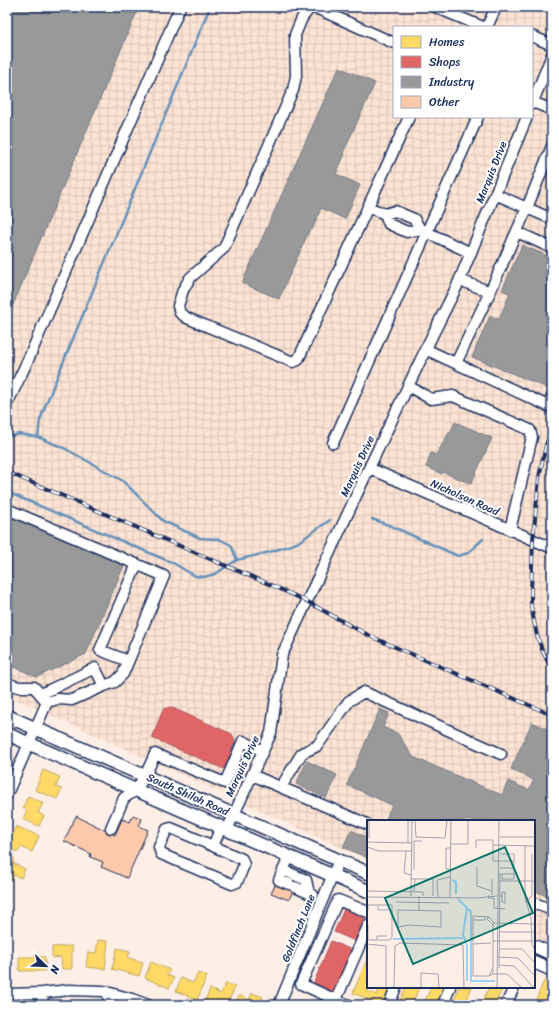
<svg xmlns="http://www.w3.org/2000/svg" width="559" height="1012" font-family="Sriracha,sans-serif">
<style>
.industrial{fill:url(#industrial-grid);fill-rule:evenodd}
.homes{fill:#ffd966;stroke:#bba664}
.shops{fill:#e06666;stroke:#a55664}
.industry{fill:#999;stroke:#737987}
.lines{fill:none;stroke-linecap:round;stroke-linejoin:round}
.stream{stroke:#6691ba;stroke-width:2.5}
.building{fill:#fccaab;stroke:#1b2f5e}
.minor-casing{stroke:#1b2f5e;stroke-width:13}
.major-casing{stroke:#1b2f5e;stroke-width:15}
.minor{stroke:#fff;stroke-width:10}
.major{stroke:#fff;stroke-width:12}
.rail-casing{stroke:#1b2f5e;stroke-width:4}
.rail{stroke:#fff;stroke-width:2.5;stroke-dasharray:8;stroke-linecap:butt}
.labels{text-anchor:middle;stroke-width:4;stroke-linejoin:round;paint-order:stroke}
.street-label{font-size:11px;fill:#1b2f5e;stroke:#fff}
.inset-river{fill:none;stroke:#98d2f8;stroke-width:2}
.inset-road{fill:none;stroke:#a3a2b0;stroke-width:1}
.view{fill:#0f766e;fill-opacity:0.15;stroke:#0f766e;stroke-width:2}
.inset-edge{fill:none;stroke:#1b2f5e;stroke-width:2}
</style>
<defs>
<pattern id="industrial-grid" width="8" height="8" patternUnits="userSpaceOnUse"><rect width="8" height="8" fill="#fde4d4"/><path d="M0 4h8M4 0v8" fill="none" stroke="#d8c4b8"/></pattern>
</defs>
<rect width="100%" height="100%" fill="#feefe6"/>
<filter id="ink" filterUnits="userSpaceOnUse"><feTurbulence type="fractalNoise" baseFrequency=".025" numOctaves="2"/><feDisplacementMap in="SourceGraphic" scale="8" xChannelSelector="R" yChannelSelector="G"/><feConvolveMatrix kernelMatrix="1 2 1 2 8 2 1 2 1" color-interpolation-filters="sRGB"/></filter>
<g filter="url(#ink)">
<!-- industrial -->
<path class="industrial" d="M7 7H552V945L534 937V821H368V860L7 695ZM394 27H532V117H394Z"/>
<!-- homes -->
<path class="homes" d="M43 770 60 777 56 787 62 789 57 799 35 790Z
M28 796 43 803 38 813 44 816 39 826 23 819 27 810 23 807Z
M16 826 39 836 32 852 21 847 18 852 7 848Z
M7 856 15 859 13 863 25 869 21 878 14 875 11 881 7 879Z
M98 940 108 941 105 969 86 967 88 952 96 953Z
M72 946V969H62L61 957 52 958V947Z
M117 948 130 951 128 958 143 962 139 976 112 969Z
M19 957H45V971H19Z
M368 957V987H369L367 991 377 995 380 987H394L386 1005H381L353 993Z
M151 962 170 970 167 975 174 978 169 988 145 978Z
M198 973 207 976 197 1000 176 991 181 978 193 983Z
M544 981 552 985V1005H541L535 1002Z
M226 983 235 987 227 1005H215L205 1001 210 989 221 994Z
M406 987H419L412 1005H398Z
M431 987H444L436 1005H423Z
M459 987H472L465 1005H452Z
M489 987H503L495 1005H481Z
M252 993 263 997 259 1005H235L239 995 249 1000Z"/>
<!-- shops -->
<path class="shops" d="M170 707 232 734 235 742 224 769 152 738 163 709Z
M344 909 365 918 355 941 334 932Z
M331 941 352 950 332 996 312 987Z"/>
<!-- industry -->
<path class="industry" d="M7 7H139L7 319Z
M339 67 375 83 343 153 345 154 336 174 360 185 345 219 321 208 312 230 310 229 279 299 242 283Z
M522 245 552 258V385L550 389 472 357 490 316 499 319 510 293 502 290Z
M455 422 492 438 471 484 443 472 442 474 426 467 431 453 436 455 450 431H451Z
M7 512 125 563 86 654 37 677 7 664Z
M380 709 389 713 383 727 398 734 413 757 502 795 508 781 529 790 534 780 511 769 532 722 552 731V899L534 890V821H385L392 805 347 785Z
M307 761 337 775 326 798 296 784Z
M351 830 368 838V858L343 847Z"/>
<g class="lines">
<!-- stream -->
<path class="stream" d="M7 437 19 434 38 437 66 449 123 481 163 521 200 538 219 539 231 545 237 560
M38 437 40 420 46 404 210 7
M7 492 173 563 195 576 204 577 215 574 237 560 270 552 297 543 330 520
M372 519 391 526 458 556 468 553 483 539"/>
</g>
<!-- building -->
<path class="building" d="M133 815 142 819 139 826 148 830 127 878 101 867 103 862 90 857 91 854 64 841 76 816 115 835 122 819 130 822Z
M290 880 296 883 289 900 271 893 275 885 286 889Z"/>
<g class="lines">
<defs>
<path id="minor" d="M435 7 483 27
M487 27 496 7
M532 37H534L552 45
M394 43 318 9 310 8 302 18 295 35 296 76 293 90 224 248 190 278 183 290 178 306 180 313 187 318 293 362 298 360 409 117
M533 102 552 110
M532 104 552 55
M495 194 552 219
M368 207 385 214 395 211 414 219 420 229
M385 214 389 224 407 232 420 229 471 253
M517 232 552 248
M460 280 490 292 527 208 552 146
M425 349 548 406 552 397
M456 363 490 292
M408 386 431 399 453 396 530 430 532 437 510 530
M7 401 9 400 28 360 180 7
M333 443 478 117
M369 468 552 548
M7 509 164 576 123 674 115 682 104 686
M128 661 100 650 137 564
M7 683 18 687H34L47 702 7 794
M41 694 95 668 104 686 72 700 58 699 47 702
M252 775 367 824
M281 787 302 753 317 746 349 701 364 692 501 754
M111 828 124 798 136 790 145 776 155 754 225 783 243 741 263 751
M227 830 271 733 282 655 369 468 433 334 457 286 527 117
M213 846 242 859 244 865 237 882 232 884 161 854 159 847 167 829 171 828 213 846 221 827
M289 857 279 880 289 884
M283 870 306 880 309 893
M295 887 313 895
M534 903 552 910
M108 992 109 1005
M42 993 43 1005
M7 994 42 993 69 990 103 991 132 999 148 1005
M336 1000 301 984 338 900 368 912
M279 1005 339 860
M349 1005 336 1000 368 926
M389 1005 396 987
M443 1005 450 987
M506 1005 514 987"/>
<path id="major" d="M7 716 368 873
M7 734 368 891
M534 946 552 954
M534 962 552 970"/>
</defs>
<!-- minor casing -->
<use href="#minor" class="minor-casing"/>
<!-- major casing -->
<use href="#major" class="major-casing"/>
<!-- minor -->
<use href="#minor" class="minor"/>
<!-- major -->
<use href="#major" class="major"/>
<defs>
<path id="rail" d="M552 430 546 445 539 477 533 540 531 592V606L537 636 543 652 552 670
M7 472 278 588 308 602 349 625 372 637 552 715"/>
</defs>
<!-- rail casing -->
<use href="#rail" class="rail-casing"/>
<!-- rail -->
<use href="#rail" class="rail"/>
</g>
</g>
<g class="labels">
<!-- street labels -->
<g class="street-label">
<text transform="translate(491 172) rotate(-68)" y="4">Marquis Drive</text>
<text transform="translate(357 466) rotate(-65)" y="4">Marquis Drive</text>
<text transform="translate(465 497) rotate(24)" y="4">Nicholson Road</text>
<text transform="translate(242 766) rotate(-65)" y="4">Marquis Drive</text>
<text transform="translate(188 794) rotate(24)" y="4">South Shiloh Road</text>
<text transform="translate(298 928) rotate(-68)" y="4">Goldfinch Lane</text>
</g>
</g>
<!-- overview -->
<g transform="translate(367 820)">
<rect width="168" height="168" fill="#feefe6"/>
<path class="inset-river" d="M85 60 89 62V74M91 79 104 92V161H128M26 119 96 118M100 161V126L96 114 100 88"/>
<path class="inset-road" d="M48 0 49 17 78 18 80 0M133 17H168M2 18V0M0 22 45 23M41 23V0M83 24H101V0M158 26V78L164 98 165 124 168 130M0 27 12 31H45M109 28V20H126V25M39 31 37 53 44 55M147 41H126V25L168 26M110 47V66L125 71M133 48H147M83 49H79V28H83M47 50V21H55M133 54H147V34H133M135 54V59H147V54M44 59H66V76M133 61H168M0 71 56 72V76M47 71 48 59M122 75 121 78H127V88L138 89M125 75V59M44 76 45 0M133 76H135V82L138 83V72H135V76M0 77 109 78 130 76M71 77 70 60 83 57M83 77 84 0M29 82 82 83M158 82 165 76V34M11 85V90H21M31 90 74 91V107L42 105 31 107ZM52 90V76M122 97 106 96V156H122M106 100H118V96M0 105 1 85M126 105 120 99 122 97 127 103M132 112H168M0 120H23L25 118V85H1M1 120V105M10 120V116H20M126 121H168M0 124 19 126V168M106 124 124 123M132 129H155L168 143M131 137 151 138 168 156M132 145 147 146 167 168M132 148 133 53M126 154 122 156 126 147M27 168 28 126 33 123 96 125 97 168M54 168V153L71 154 72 168M130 168 132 0M155 168 140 154H126V106L127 103 168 104"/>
<path class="view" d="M138 27 166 93 46 144 18 78Z"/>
<rect width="168" height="168" class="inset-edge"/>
</g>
<!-- margin -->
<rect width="559" height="1012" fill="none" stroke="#fff" stroke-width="24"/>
<rect x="12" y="12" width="535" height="988" fill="none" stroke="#1b2f5e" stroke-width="1.5" filter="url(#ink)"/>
<!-- legend -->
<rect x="393" y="26" width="140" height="92" fill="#ffffff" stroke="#a4acbf"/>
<rect x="401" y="36" width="20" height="12" fill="#ffd966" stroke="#a4acbf"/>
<text x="429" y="46" font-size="12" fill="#1b2f5e">Homes</text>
<rect x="401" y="56" width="20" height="12" fill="#e06666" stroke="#a4acbf"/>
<text x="429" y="66" font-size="12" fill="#1b2f5e">Shops</text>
<rect x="401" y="76" width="20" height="12" fill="#999999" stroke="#a4acbf"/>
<text x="429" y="86" font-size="12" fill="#1b2f5e">Industry</text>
<rect x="401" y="96" width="20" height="12" fill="#fccaab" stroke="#a4acbf"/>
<text x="429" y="106" font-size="12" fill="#1b2f5e">Other</text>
<!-- north arrow -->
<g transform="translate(46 966) rotate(113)" stroke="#ffffff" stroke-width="3" paint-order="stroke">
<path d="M0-3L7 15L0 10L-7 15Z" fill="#1b2f5e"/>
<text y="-6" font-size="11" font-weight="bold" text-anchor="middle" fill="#1b2f5e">N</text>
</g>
</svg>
